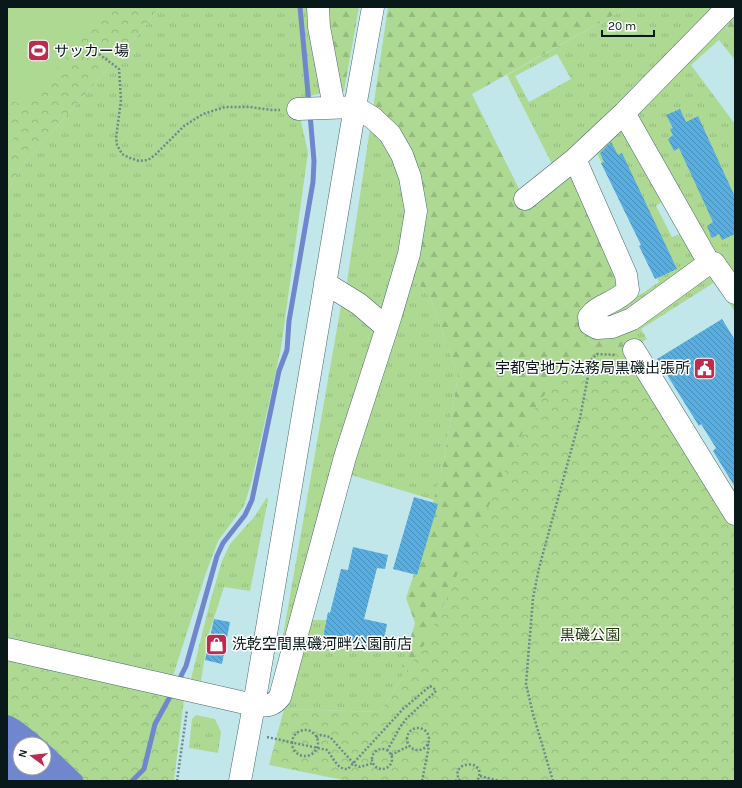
<svg xmlns="http://www.w3.org/2000/svg" width="742" height="788" font-family="Karla,'Noto Sans JP',sans-serif">
<style>
.grass{fill:url(#grass-tufts);fill-rule:evenodd}
.forest{fill:url(#forest-firs)}
.park{fill:url(#park-crowns);fill-rule:evenodd}
.garden{fill:#aed993}
.water{fill:#7086cd;fill-rule:evenodd}
.lines{fill:none;stroke-linecap:round;stroke-linejoin:round}
.stream{stroke:#7086cd;stroke-width:5}
.building{fill:url(#building-back-hatch)}
.minor-casing{stroke:#47696c;stroke-width:23}
.path{stroke:#6d898b;stroke-width:2.5;stroke-dasharray:2 2;stroke-linecap:butt}
.minor{stroke:#fff;stroke-width:22}
.path-bridge{stroke:#6d898b;stroke-width:2.5;stroke-dasharray:2 2;stroke-linecap:butt}
.labels{text-anchor:middle;stroke-width:3;stroke-linejoin:round;paint-order:stroke}
.poi-label{font-size:15px;fill:#091819;stroke:#fff;text-anchor:start}
.park-label{font-size:15px;fill:#1f3b06;stroke:#fff}
</style>
<defs>
<pattern id="grass-tufts" width="24" height="20" patternUnits="userSpaceOnUse"><rect width="24" height="20" fill="#aed993"/><path d="M3 7l-1-3M5 7V3M7 7l1-3M15 17l-1-3M17 17v-4M19 17l1-3" fill="none" stroke="#94ba7e"/></pattern>
<pattern id="forest-firs" width="22" height="20" patternUnits="userSpaceOnUse"><rect width="22" height="20" fill="#aed993"/><path d="M5 1l3.5 6h-7zM16 11l3.5 6h-7z" fill="#94ba7e"/></pattern>
<pattern id="park-crowns" width="20" height="18" patternUnits="userSpaceOnUse"><rect width="20" height="18" fill="#aed993"/><path d="M2 6a3 3 0 1 1 6 0M12 15a3 3 0 1 1 6 0" fill="none" stroke="#94ba7e"/></pattern>
<pattern id="building-back-hatch" width="6" height="6" patternUnits="userSpaceOnUse"><rect width="6" height="6" fill="#58aee0"/><path d="M-1 5l2 2M0 0l6 6M5-1l2 2" fill="none" stroke="#478db5"/></pattern>
</defs>
<rect width="100%" height="100%" fill="#c1e7ea"/>
<!-- grass -->
<path class="grass" d="M159 7H308L321 93 296 100 308 152 281 348 252 480 244 506 218 541 206 573 173 676 22 643 7 629V192L20 168 143 29Z
M628 7H711L716 14 554 168 507 75ZM557 54 571 79 529 102 515 76Z
M721 21 735 38V60L719 40 691 65 735 124V284L715 254 635 111Z
M371 122 404 172 413 277 431 299 458 376 443 465 434 500 351 475 364 423 389 348 346 288Z
M621 124 664 200 656 206 672 237 682 233 697 258 695 267 628 314 631 301 659 282 594 147Z
M707 271 735 302V312L715 282 641 329 647 339 633 348 626 333Z
M342 300 377 333 275 681Z
M267 497 268 500 250 591 224 587 208 636 201 681 191 679 210 602 222 561 230 544 255 516Z
M309 620H326L323 637 382 649 384 642 420 651 380 712 284 709Z
M196 715 215 719 221 732 218 753 189 748 192 719Z"/>
<!-- forest -->
<path class="forest" d="M308 7H359L344 91 321 93Z
M388 7H628L472 94 522 195 571 167 631 301 625 328 626 333 654 392 402 693V667L415 623 406 598 414 574 443 465 458 376 431 299 413 277 404 172 371 122Z
M711 7H735V38Z"/>
<!-- park -->
<path class="park" d="M7 7H159L143 29 20 168 7 192Z
M592 347 624 350 735 528V781H348L269 765 284 709 380 712 427 640 532 412 563 369Z
M7 629 40 662 184 699 174 781H7ZM20 744H44V768H20Z"/>
<!-- garden -->
<path class="garden" d="M7 7H104L34 99 16 103 7 96Z
M7 124 17 133 7 149Z"/>
<!-- water -->
<path class="water" d="M7 715C22 716 69 764 82 776L84 781H7ZM20 744H44V768H20Z"/>
<g class="lines">
<!-- stream -->
<path class="stream" d="M300 7 309 104
M178 682 186 666 217 556 223 543 245 515 252 500 279 371 287 350 289 321 313 182 314 161 310 114
M132 781 144 769 155 724 172 693"/>
</g>
<!-- building -->
<path class="building" d="M680 109 686 122 698 116 735 197V234L722 240 719 234 712 238 707 226 713 222 679 148 674 151 668 139 673 135 670 129 673 128 666 115Z
M611 142 618 155 622 153 677 269 655 279 639 246 641 245 601 163 604 162 600 153Z
M722 319 735 340V487L713 451 716 448 701 424 699 426 657 359Z
M414 497 438 504 417 575 393 569Z
M353 547 388 555 385 569 377 568 364 619 387 624 382 649 323 637 328 612 330 613 341 569 348 570Z
M214 619 230 622 222 664 205 660Z"/>
<g class="lines">
<defs>
<path id="minor" d="M318 7 319 27 334 107
M624 113 728 7
M575 159 626 275 628 290C616 303 598 304 589 317L590 324 597 328 612 327 632 319 709 263H714L735 293
M525 199 575 159 624 113 709 263
M325 283 359 304 387 328
M634 350 735 514
M7 649 254 705C267 706 272 707 280 697L345 457 391 315 409 254 416 211 410 177 402 155 390 134 373 118 355 107 298 109
M240 781 254 705 355 107 373 7"/>
</defs>
<!-- minor casing -->
<use href="#minor" class="minor-casing"/>
<!-- path -->
<path class="path" d="M99 54 119 69 121 100 116 138 117 145 122 154 130 158 139 161 148 160 155 155 184 126 203 114 225 107H250L272 110H280
M407 739a11 11 0 1 1 22 0a11 11 0 1 1-22 0Z
M267 737 327 750C333 757 337 770 348 769L403 709 430 686 436 690 435 692 407 718 400 727 387 751
M372 759a10 10 0 1 1 20 0a10 10 0 1 1-20 0Z
M391 755 409 746
M480 776 500 781
M177 781 187 710
M422 781 429 746 427 744
M455 781 459 779
M460 781C447 760 490 758 477 781
M553 781 533 714 526 684 533 598 539 568 580 418 589 371 592 359 597 354 616 355"/>
<!-- minor -->
<use href="#minor" class="minor"/>
<!-- path-bridge -->
<path class="path-bridge" d="M292 743a13 13 0 1 1 26 0a13 13 0 1 1-26 0Z
M316 737 321 735 330 737 355 765 360 767 373 763"/>
</g>
<!-- icons -->
<defs>
<symbol id="stadium-square" viewBox="-11 -11 22 22"><rect x="-9" y="-9" width="18" height="18" rx="4" fill="#bd2c4e" stroke="#fff"/><path d="M0-5a6.5 5 0 1 0 0 10a6.5 5 0 1 0 0-10ZM-3.5-1.8h7v3.6h-7Z" fill="#fff"/></symbol>
<symbol id="civic-square" viewBox="-11 -11 22 22"><rect x="-9" y="-9" width="18" height="18" rx="4" fill="#bd2c4e" stroke="#fff"/><path d="M-.6-6.5H3V-4.5H.6V-3L4-1V1h2V6H-6V1h2V-1L-.6-3ZM-1.2 2.5V6h2.4V2.5Z" fill="#fff"/></symbol>
<symbol id="shop-square" viewBox="-11 -11 22 22"><rect x="-9" y="-9" width="18" height="18" rx="4" fill="#bd2c4e" stroke="#fff"/><path d="M-5-2.5h2.3a2.7 3.5 0 0 1 5.4 0H5L5.5 6h-11ZM-1.5-2.5h3a1.5 2.3 0 0 0-3 0Z" fill="#fff"/></symbol>
</defs>
<g fill-rule="evenodd">
<use href="#stadium-square" x="26" y="38" width="25" height="25"/>
<use href="#civic-square" x="692" y="356" width="25" height="25"/>
<use href="#shop-square" x="204" y="632" width="25" height="25"/>
</g>
<g class="labels">
<!-- poi labels -->
<g class="poi-label">
<text x="54" y="56">サッカー場</text>
<text x="690" y="373" text-anchor="end">宇都宮地方法務局黒磯出張所</text>
<text x="232" y="649">洗乾空間黒磯河畔公園前店</text>
</g>
<!-- park labels -->
<g class="park-label">
<text x="590" y="640">黒磯公園</text>
</g>
</g>
<!-- border -->
<rect width="742" height="788" fill="none" stroke="#091819" stroke-width="16"/>
<!-- north arrow -->
<g transform="translate(32 756) rotate(285)"><circle r="19" fill="#ffffff" stroke="#9da3a3"/>
<path d="M0-3L7 15L0 10L-7 15Z" fill="#bd2c4e"/>
<text y="-6" font-size="11" font-weight="bold" text-anchor="middle" fill="#091819">N</text>
</g>
<!-- scale -->
<path d="M602 30v6h52v-6" fill="none" stroke="#091819" stroke-width="2"/>
<text x="608" y="30" font-size="12" fill="#091819" stroke="#ffffff" stroke-width="3" paint-order="stroke">20 m</text>
</svg>
